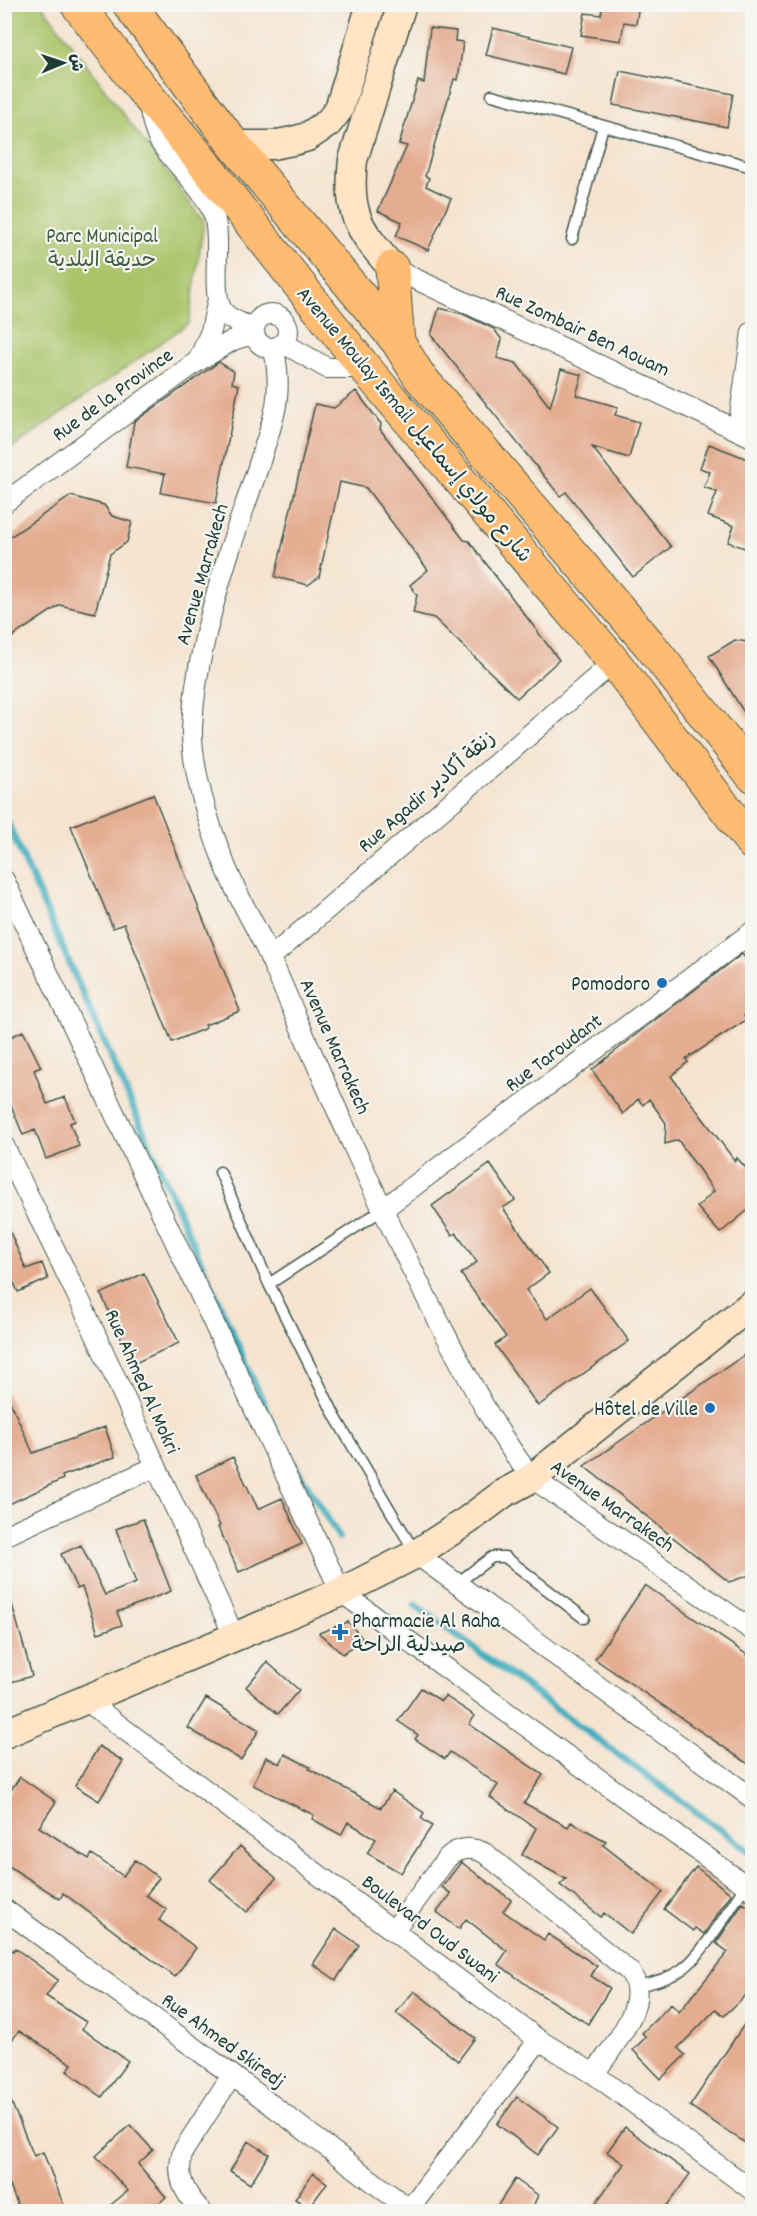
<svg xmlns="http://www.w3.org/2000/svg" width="757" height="2216" font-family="Dekko,'Playpen Sans Arabic',sans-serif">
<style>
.green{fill:#aac46a;stroke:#64804f;stroke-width:1.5}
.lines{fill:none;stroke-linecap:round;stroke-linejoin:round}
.stream{stroke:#40adbe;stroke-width:7}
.building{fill:#e4ac90}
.lane-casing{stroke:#3f564b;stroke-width:13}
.street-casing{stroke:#3f564b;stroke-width:22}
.secondary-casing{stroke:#3f564b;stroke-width:31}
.highway-casing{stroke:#3f564b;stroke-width:35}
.lane{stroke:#fff;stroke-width:10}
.street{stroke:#fff;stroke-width:20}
.secondary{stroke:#ffe4c6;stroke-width:28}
.highway{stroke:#ffbb71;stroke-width:33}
.poi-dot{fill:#1f6fb2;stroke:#f6f6f2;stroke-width:2}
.labels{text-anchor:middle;stroke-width:4.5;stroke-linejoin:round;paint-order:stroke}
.park-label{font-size:21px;fill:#425f42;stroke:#f6f6f2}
.street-label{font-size:21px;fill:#1f3d34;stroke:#f6f6f2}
.poi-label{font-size:21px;fill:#1f3d34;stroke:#f6f6f2;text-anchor:end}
</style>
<rect width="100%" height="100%" fill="#f6f6f2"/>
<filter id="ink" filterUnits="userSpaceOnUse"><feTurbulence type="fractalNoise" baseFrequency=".0167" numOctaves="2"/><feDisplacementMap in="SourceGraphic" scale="12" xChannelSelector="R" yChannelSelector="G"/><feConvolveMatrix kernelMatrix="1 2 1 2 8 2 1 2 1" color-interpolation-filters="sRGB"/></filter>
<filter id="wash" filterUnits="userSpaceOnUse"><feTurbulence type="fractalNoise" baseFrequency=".008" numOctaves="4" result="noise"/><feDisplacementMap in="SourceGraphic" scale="24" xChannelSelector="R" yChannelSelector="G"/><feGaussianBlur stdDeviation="1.35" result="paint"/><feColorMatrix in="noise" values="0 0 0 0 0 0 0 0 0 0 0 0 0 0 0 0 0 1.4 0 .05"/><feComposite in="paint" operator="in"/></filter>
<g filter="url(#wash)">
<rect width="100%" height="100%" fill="#f5e4d0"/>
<!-- green -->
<path class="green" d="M5 4 42 5 204 222 189 323 5 453Z"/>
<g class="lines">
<!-- stream -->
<path class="stream" d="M4 815 280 1441 339 1537
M415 1605 752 1853"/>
</g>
<g id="blocks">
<!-- building -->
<path class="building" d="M603 4H639L636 24 624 22 621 41 581 35 585 13 601 15Z
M430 28 456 31 455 41 463 42 458 80 454 79 425 176 429 178 426 186 451 198 428 250 396 236 402 222 378 211 407 146 399 144 418 81 424 83Z
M493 28 571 47 564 74 486 55Z
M620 71 733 94 727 127 613 105Z
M439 308 463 314 494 329 502 340 497 358 516 363 550 407 561 369 582 375 576 395 618 407 615 415 639 422 629 458 592 447 671 547 633 577 566 492 560 496 431 335Z
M219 362 234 372 232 383 239 385 216 503 161 493 165 474 126 467 134 422Z
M356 391 381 424 380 429 464 540 469 541 559 660 517 698 434 618 413 613 417 595 410 585 428 570 366 488 340 482 319 577 308 585 275 577 315 404 334 408Z
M709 444 753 461V551L728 542 734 526 708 516 717 492 704 487 710 472 700 468Z
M71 496 104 505 112 516 132 522 127 542 110 554 95 613 60 605 4 642V541Z
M735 640 753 643V727L709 656Z
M153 794 240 1011 205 1025 206 1028 172 1042 124 924 113 928 71 826Z
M742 954 746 959 753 954V1009L744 1016 746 1020 686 1059 688 1062 671 1076 735 1161 737 1158 745 1167 753 1161V1206L720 1233 697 1207 714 1191 678 1140 665 1144 666 1123 649 1099 643 1105 638 1099 623 1114 592 1070 643 1029Z
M23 1031 41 1067 34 1070 47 1104 65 1097 75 1121 70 1123 79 1146 46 1159 35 1130 23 1135 4 1088V1040Z
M490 1164 515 1200 503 1208 549 1273 526 1290 547 1319 590 1288 629 1341 538 1406 495 1345 506 1337 461 1274 477 1262 456 1233 452 1235 432 1206Z
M4 1218 26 1269 42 1263 48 1279 18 1292 14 1283 4 1287Z
M144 1273 179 1343 133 1364 101 1294Z
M753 1349V1574L729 1582 584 1466Z
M4 1388 33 1453 105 1427 115 1457 62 1476 63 1479 9 1504 4 1495Z
M233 1457 258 1509 282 1498 302 1544 239 1572 218 1527 220 1526 196 1475Z
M143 1519 171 1591 117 1612 122 1625 98 1633 82 1587 77 1589 61 1554 81 1545 105 1595 136 1583 116 1529Z
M645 1585 753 1659V1767L595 1659Z
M4 1597H10L32 1676 4 1684Z
M348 1622 362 1638 343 1654 319 1633Z
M267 1662 299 1690 278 1714 246 1687Z
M421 1688 441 1701 445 1696 475 1716 469 1724 543 1775 524 1803 568 1827 571 1822 606 1841 603 1845 663 1892 631 1934 604 1913 601 1917 560 1885 566 1879 522 1855 536 1828 490 1797 498 1785 450 1752 445 1759 415 1739 418 1735 398 1721Z
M206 1698 259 1730 241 1760 188 1728Z
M99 1746 123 1761 99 1801 75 1786Z
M285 1754 310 1767 309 1769 381 1808 392 1791 424 1813 421 1818 432 1826 401 1873 367 1853 376 1839 348 1822 341 1835 312 1819 314 1815 253 1785 266 1757 280 1764Z
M20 1777 56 1802 39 1827 89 1859 92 1854 123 1876 135 1860 159 1878 146 1895 167 1910 159 1920 196 1948 175 1977 63 1893 60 1899 4 1863V1800Z
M240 1846 276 1878 247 1912 210 1880Z
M461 1862 511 1900 503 1911 544 1940 548 1934 597 1966 591 1976 610 1988 588 2024 538 1993 498 1964 507 1951 466 1919 459 1929 437 1912 451 1894 442 1887Z
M696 1867 731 1894 704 1934 695 1928 693 1931 664 1909Z
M743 1903 753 1910V1988L724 2016 716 2009 678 2048 685 2055 661 2079 633 2050 646 2037 642 2033 671 2004 679 2012 728 1952 716 1943Z
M336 1929 359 1945 336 1980 313 1964Z
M4 1945 13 1951 15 1948 58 1980 46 1996 86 2022 82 2029 128 2061 102 2097 67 2071 72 2064 19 2031 4 2050Z
M414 1991 475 2038 458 2061 396 2013Z
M753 2011V2148L690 2106Z
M4 2085 34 2156 43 2152 66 2211H20L4 2171Z
M517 2097 558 2127 538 2155 497 2124Z
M130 2125 153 2150 138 2164 166 2197 150 2211H103L128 2191 96 2156Z
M625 2127 690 2174 663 2211H590L624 2164 607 2152Z
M248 2141 269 2154 250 2184 230 2171Z
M313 2173 327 2183 309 2208 295 2199Z
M515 2179 538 2195 531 2211H494Z"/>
</g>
</g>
<g filter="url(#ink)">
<use href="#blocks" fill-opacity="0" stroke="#3f564b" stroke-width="1.5"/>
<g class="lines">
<defs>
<path id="lane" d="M492 95 752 167
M572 239 603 126
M220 1172 269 1284 336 1418 416 1554
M269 1284 382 1210
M456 1584 492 1557H505L584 1618
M637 1986C653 1983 668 1979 681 1970 702 1956 730 1908 746 1885"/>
<path id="street" d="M149 107C152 118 154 132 160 142 176 166 202 186 213 213 223 241 210 290 222 310 228 320 243 324 254 328
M392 268 752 437
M254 331a17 17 0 1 1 34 0a17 17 0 1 1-34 0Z
M283 343 327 368H365
M274 349C277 365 279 381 277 397 276 413 270 430 265 445 254 482 240 518 228 555 211 610 194 671 192 729 191 775 215 845 235 888 247 913 262 938 273 964 325 1084 377 1204 438 1320 466 1374 494 1430 532 1478L752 1630
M198 361 211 331 218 299
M738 429 752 332
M4 503 195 363 233 340 253 334
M4 880 341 1592 752 1890
M270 958 614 662
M4 1146 81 1303 235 1638
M382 1210 752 932
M4 1536 155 1467
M416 1554 752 1798
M84 1699 539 2040 594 2074 752 2190
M4 1909 232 2075 413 2212
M394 1930 447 1858C458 1847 472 1846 486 1854L629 1971C654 2001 611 2048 594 2074
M409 2209 539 2040
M202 2212C184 2193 175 2177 183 2151L232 2075"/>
<path id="secondary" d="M234 145H272L293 141 307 137 328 123 339 109 371 4
M392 268C358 228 347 214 353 160L402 4
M4 1734 341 1592 416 1554 468 1520 504 1493 532 1478 752 1304"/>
<path id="highway" d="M77 4 141 88 194 151 365 368 614 662 752 843
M129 4 234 145 398 342 419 376 649 644 752 775
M392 268 398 342"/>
</defs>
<!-- lane casing -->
<use href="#lane" class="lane-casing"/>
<!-- street casing -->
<use href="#street" class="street-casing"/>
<!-- secondary casing -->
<use href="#secondary" class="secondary-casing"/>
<!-- highway casing -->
<use href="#highway" class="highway-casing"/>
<!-- lane -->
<use href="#lane" class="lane"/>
<!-- street -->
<use href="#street" class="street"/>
<!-- secondary -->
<use href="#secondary" class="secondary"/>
<!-- highway -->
<use href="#highway" class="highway"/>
</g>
</g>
<!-- markers -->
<g class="poi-dot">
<circle cx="662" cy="983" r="6"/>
<circle cx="710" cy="1408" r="6"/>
<path d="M337 1623h6v6h6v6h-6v6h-6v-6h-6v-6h6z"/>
</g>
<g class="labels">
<!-- park labels -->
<g class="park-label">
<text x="102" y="242">Parc Municipal<tspan x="102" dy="24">حديقة البلدية</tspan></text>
</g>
<!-- street labels -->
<g class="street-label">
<text transform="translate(583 330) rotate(25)" y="7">Rue Zombair Ben Aouam</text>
<text transform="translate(112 394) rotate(-36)" y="7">Rue de la Province</text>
<text transform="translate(415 424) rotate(50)" y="7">Avenue Moulay Ismail شارع مولاي إسماعيل</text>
<text transform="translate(201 574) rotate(-74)" y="7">Avenue Marrakech</text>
<text transform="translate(426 791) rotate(-41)" y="7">Rue Agadir زنقة أكادير</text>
<text transform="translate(336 1046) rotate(66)" y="7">Avenue Marrakech</text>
<text transform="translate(553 1052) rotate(-37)" y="7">Rue Taroudant</text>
<text transform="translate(143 1381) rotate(66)" y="7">Rue Ahmed Al Mokri</text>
<text transform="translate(613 1505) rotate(35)" y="7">Avenue Marrakech</text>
<text transform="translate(431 1928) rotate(37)" y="7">Boulevard Oud Swani</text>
<text transform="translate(224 2040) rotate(36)" y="7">Rue Ahmed Skiredj</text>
</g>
<!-- poi labels -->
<g class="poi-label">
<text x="650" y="990">Pomodoro</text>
<text x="698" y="1415">Hôtel de Ville</text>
<text x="352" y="1627" text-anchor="start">Pharmacie Al Raha<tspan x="352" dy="24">صيدلية الراحة</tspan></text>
</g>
</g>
<!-- margin -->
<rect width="757" height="2216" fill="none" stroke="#f6f6f2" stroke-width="24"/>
<!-- north arrow -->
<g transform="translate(63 63) rotate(88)" stroke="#f6f6f2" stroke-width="4.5" paint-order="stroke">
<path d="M0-4.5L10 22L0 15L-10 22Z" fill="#1f3d34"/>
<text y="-9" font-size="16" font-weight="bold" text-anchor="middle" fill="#1f3d34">ش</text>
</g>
</svg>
